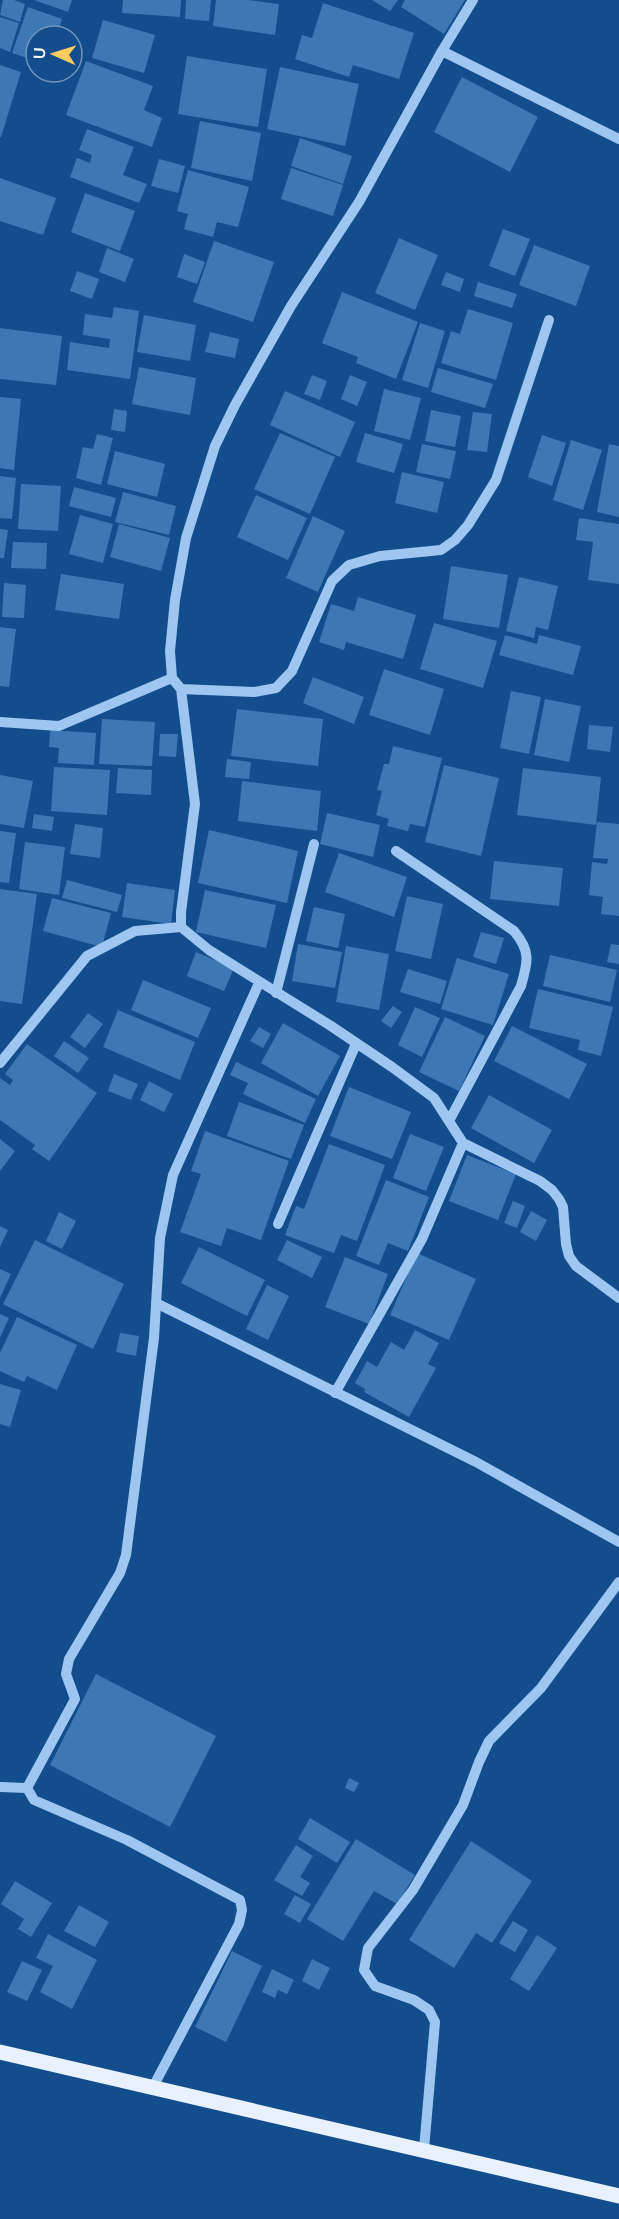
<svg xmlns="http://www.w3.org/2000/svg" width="619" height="2219" font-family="'Nunito Sans',sans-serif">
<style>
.building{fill:#3d77b6}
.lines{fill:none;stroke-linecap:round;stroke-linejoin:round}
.minor{stroke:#9ec6f0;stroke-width:10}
.major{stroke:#e7f1ff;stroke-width:15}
</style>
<rect width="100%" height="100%" fill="#144d8d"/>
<!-- building -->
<path class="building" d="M3 0H14L25 4 20 22 0 15Z
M34 0H72L68 12Z
M123 0H181L180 17 122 13Z
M186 0H211L209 21 185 19Z
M216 0H248L279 4 275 35 213 26Z
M372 0H398L390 11Z
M405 0H465L444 34 401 7Z
M323 3 414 33 399 79 353 65 349 77 295 59 302 35 312 38Z
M28 7 62 19 57 36H36V61L12 53Z
M0 17 19 23 10 52 0 48Z
M103 20 155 35 144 73 92 58Z
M187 56 267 69 258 127 178 114Z
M86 61 153 86 144 110 162 118 152 147 66 115Z
M0 65 21 72 1 137H0Z
M280 67 359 84 345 146 267 129Z
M462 77 538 117 510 172 434 132Z
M200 121 261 133 252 181 191 168Z
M87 129 134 147 123 175 147 184 139 203 70 177 77 158 90 163 92 155 79 150Z
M300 138 352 156 343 184 291 166Z
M159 159 185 166 178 193 151 186Z
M291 168 343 185 333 216 281 199Z
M188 170 249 187 238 227 217 222 213 237 184 229 188 214 177 211Z
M0 178 56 198 43 235 0 221Z
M85 193 135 211 120 251 71 232Z
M503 229 530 239 515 276 489 266Z
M399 238 438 255 415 310 375 293Z
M214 241 274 262 253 322 193 302Z
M534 245 590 266 576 306 519 285Z
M107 248 134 259 125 282 99 272Z
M184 254 205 262 197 284 177 277Z
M77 271 99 279 92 299 70 291Z
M446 272 464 279 460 292 441 285Z
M478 282 517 294 512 308 474 296Z
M342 292 418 322 396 379 356 363 358 357 322 343Z
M114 307 139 311 130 379 67 370 70 342 109 348 110 339 83 335 85 314 112 318Z
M468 309 513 323 496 380 441 363 451 331 460 334Z
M144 315 196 325 190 361 137 352Z
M420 323 445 331 428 388 402 380Z
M0 328 62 336 56 385 0 379Z
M210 332 239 339 235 358 205 352Z
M139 367 196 378 190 415 132 404Z
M438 368 493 384 485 408 431 392Z
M312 375 327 381 320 400 304 394Z
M350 375 367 382 357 406 341 399Z
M384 389 421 398 410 440 374 431Z
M285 391 355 422 340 457 270 425Z
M0 397 21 399 14 470 0 468Z
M114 409 127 411 125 432 111 430Z
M431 410 461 416 455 447 425 441Z
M473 412 492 414 487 452 467 450Z
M280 433 335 457 310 514 254 489Z
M365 433 403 444 394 473 356 462Z
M97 434 113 438 101 485 76 478 83 447 93 449Z
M542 435 566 443 552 486 528 477Z
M571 440 602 450 583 510 553 500Z
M422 444 456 451 450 479 416 472Z
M609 444 619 446V517L597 512Z
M115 451 165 464 157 497 107 484Z
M402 472 444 482 437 513 395 503Z
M0 476 16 478 12 519 0 518Z
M21 484 61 486 58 531 18 529Z
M74 487 116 498 111 517 69 506Z
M123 492 176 506 169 535 115 522Z
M256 495 307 518 288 560 237 537Z
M80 515 113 524 103 563 69 554Z
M313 516 345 531 318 592 286 578Z
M579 518 619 524V584L588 580 593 542 576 540Z
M119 524 170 538 161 571 110 557Z
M0 529 8 530 4 558H0Z
M13 542 47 543 46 569 11 568Z
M451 566 508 575 499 628 443 619Z
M61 574 124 584 119 619 55 610Z
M519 577 558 586 548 630 536 627 534 638 506 631Z
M4 583 26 585 24 618 2 617Z
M358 597 416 615 403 659 346 642 344 650 319 642 331 604 354 611Z
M434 623 497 641 483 688 420 669Z
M0 627 16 629 9 687 0 686Z
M505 635 537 644 539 635 581 646 573 675 499 655Z
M384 669 444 689 430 735 369 715Z
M313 677 364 697 354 724 303 703Z
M511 691 541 697 529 754 500 748Z
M545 699 581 706 569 762 534 755Z
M237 709 323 719 318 766 231 756Z
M102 719 155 722 152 766 99 764Z
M589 725 613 727 610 752 587 749Z
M50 730 96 733 94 765 58 763 59 748 49 747Z
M160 734H178L176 757 159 756Z
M393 746 442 758 425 827 410 824 408 831 387 826 389 819 376 815 382 791 377 790 384 764H389Z
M227 759 251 762 249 779 225 777Z
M444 765 499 778 481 856 425 842Z
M54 767 110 770 107 815 51 811Z
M118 768 152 770 151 795 116 793Z
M523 768 601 777 596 825 517 815Z
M0 775 33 781 24 828 0 824Z
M242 781 321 791 317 831 238 821Z
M327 813 380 825 373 857 320 844Z
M34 814 54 817 52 831 32 828Z
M597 822 619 824V916L601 914 603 897 589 895 592 862 607 864 608 859 593 858Z
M75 824 103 828 100 858 70 854Z
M209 830 298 851 287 903 198 883Z
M0 831 16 833 9 883 0 882Z
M25 842 65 847 59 895 19 889Z
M339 853 407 877 394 917 325 892Z
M494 861 563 868 559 906 490 899Z
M67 880 122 895 117 912 62 898Z
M127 883 175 890 171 924 122 917Z
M0 889 37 894 22 1004 0 1001Z
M205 890 276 905 266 948 196 932Z
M407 896 443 904 431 959 395 951Z
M52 898 111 913 102 947 43 931Z
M314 907 345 914 338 948 306 941Z
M481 932 504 938 496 964 473 957Z
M298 944 342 952 335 988 292 981Z
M611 944 619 945V964L607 962Z
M346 946 389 954 379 1010 336 1002Z
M196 952 234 968 224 991 187 976Z
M550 955 617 970 610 1002 543 986Z
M457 958 509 974 493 1025 441 1009Z
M408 969 447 981 440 1004 400 992Z
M143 980 211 1008 198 1038 131 1010Z
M538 989 613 1007 601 1056 578 1050 580 1040 529 1028Z
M393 1006 402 1012 391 1028 381 1021Z
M415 1007 440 1018 422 1057 398 1045Z
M118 1010 195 1042 180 1080 103 1047Z
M88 1013 103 1024 85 1048 70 1037Z
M445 1017 485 1036 459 1091 419 1072Z
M283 1023 340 1056 318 1096 261 1063Z
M512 1026 587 1064 569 1099 494 1061Z
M259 1027 271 1034 263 1048 250 1041Z
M64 1041 89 1058 78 1073 54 1056Z
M27 1044 97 1093 49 1161 32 1149 35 1145 0 1120V1078L10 1085 13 1080 5 1074Z
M236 1062 316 1099 305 1123 243 1094 248 1083 230 1075Z
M114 1074 138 1084 131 1100 108 1091Z
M149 1081 173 1094 164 1112 140 1100Z
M349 1087 411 1112 392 1159 330 1136Z
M489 1095 552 1130 534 1163 471 1128Z
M239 1102 304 1125 291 1159 227 1136Z
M205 1131 289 1161 261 1240 227 1228 221 1246 180 1232 201 1174 191 1171Z
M410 1134 444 1147 426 1191 393 1178Z
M0 1139 15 1151 0 1171Z
M329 1144 385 1165 357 1241 341 1235 334 1253 285 1235 296 1206 304 1209Z
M467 1155 516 1174 498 1220 449 1201Z
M386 1180 429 1197 408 1251 388 1243 379 1265 356 1256Z
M513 1201 525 1206 517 1228 504 1223Z
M531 1211 547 1220 536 1241 520 1232Z
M59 1212 76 1221 62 1249 46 1241Z
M0 1226 8 1230 0 1247Z
M35 1240 124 1284 93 1349 3 1304Z
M287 1240 322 1257 312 1278 277 1260Z
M199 1247 265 1280 247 1316 181 1283Z
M417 1253 476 1279 449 1340 390 1315Z
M345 1257 388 1274 369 1324 325 1307Z
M0 1269 11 1274 0 1298Z
M267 1285 289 1296 268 1340 246 1329Z
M0 1314 9 1318 0 1338Z
M17 1317 77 1345 57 1390 27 1376 24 1382 0 1371V1353Z
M415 1330 439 1343 428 1364 436 1368 409 1417 364 1392 365 1389 355 1383 367 1361 377 1367 391 1342 404 1350Z
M120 1333 139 1336 136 1356 116 1352Z
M0 1384 21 1390 10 1427 0 1424Z
M96 1674 216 1736 170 1827 50 1765Z
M349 1778 359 1783 354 1792 345 1788Z
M310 1818 350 1842 337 1863 298 1839Z
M356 1839 415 1875 397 1904 374 1891 343 1941 307 1919Z
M471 1841 532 1881 492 1943 476 1933 454 1968 409 1940Z
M296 1845 313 1856 300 1877 310 1883 302 1896 274 1880Z
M15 1881 52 1903 31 1937 18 1929 24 1919 1 1904Z
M295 1895 311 1904 300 1923 284 1914Z
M79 1905 109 1922 95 1947 64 1931Z
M513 1921 528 1930 515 1952 499 1943Z
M48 1934 97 1960 72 2009 40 1992 53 1966 36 1958Z
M537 1935 557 1948 529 1991 510 1979Z
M232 1951 262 1966 226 2042 195 2027Z
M312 1959 330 1968 319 1990 302 1981Z
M22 1961 42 1970 27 2001 7 1992Z
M272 1969 294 1980 287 1994 278 1990 275 1998 262 1992Z"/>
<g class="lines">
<!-- minor -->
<path class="minor" d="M442 51 619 139
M172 678 181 689 195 804 181 912V927L209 950 331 1026 392 1067 434 1098 463 1143 540 1181 552 1190 559 1199 563 1207 566 1244 569 1256 576 1266 619 1298
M181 689 254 692 276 688 292 671 332 581 349 565 380 556 441 550 455 540 468 525 496 480 549 320
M0 722 59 726 172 678 170 651 175 600 186 538 215 446 235 405 291 306 359 202 442 51 473 0
M396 851 514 931C531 951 528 962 521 986L449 1121
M276 993 314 844
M0 1063 87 956 135 931 181 927
M278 1224 356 1044
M156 1303 476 1462 619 1542
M335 1393 422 1239 463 1143
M0 1787 27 1788
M153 2087 239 1924 242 1910 240 1900 127 1840 34 1800 27 1788 75 1699 66 1674 69 1659 120 1573 126 1555 154 1338 160 1238 173 1175 259 983
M424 2149 435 2022 429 2010 414 2000 375 1986 364 1970 368 1948 413 1890 463 1805 479 1762 489 1741 541 1688 619 1582"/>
<!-- major -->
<path class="major" d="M0 2052 619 2196"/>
</g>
<!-- north arrow -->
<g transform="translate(54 54) rotate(273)"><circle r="28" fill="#144d8d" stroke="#7294bb" stroke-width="1.5"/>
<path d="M0-4.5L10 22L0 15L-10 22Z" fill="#ffcb5d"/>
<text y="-9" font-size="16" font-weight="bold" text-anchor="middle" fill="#ffffff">U</text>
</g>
</svg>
